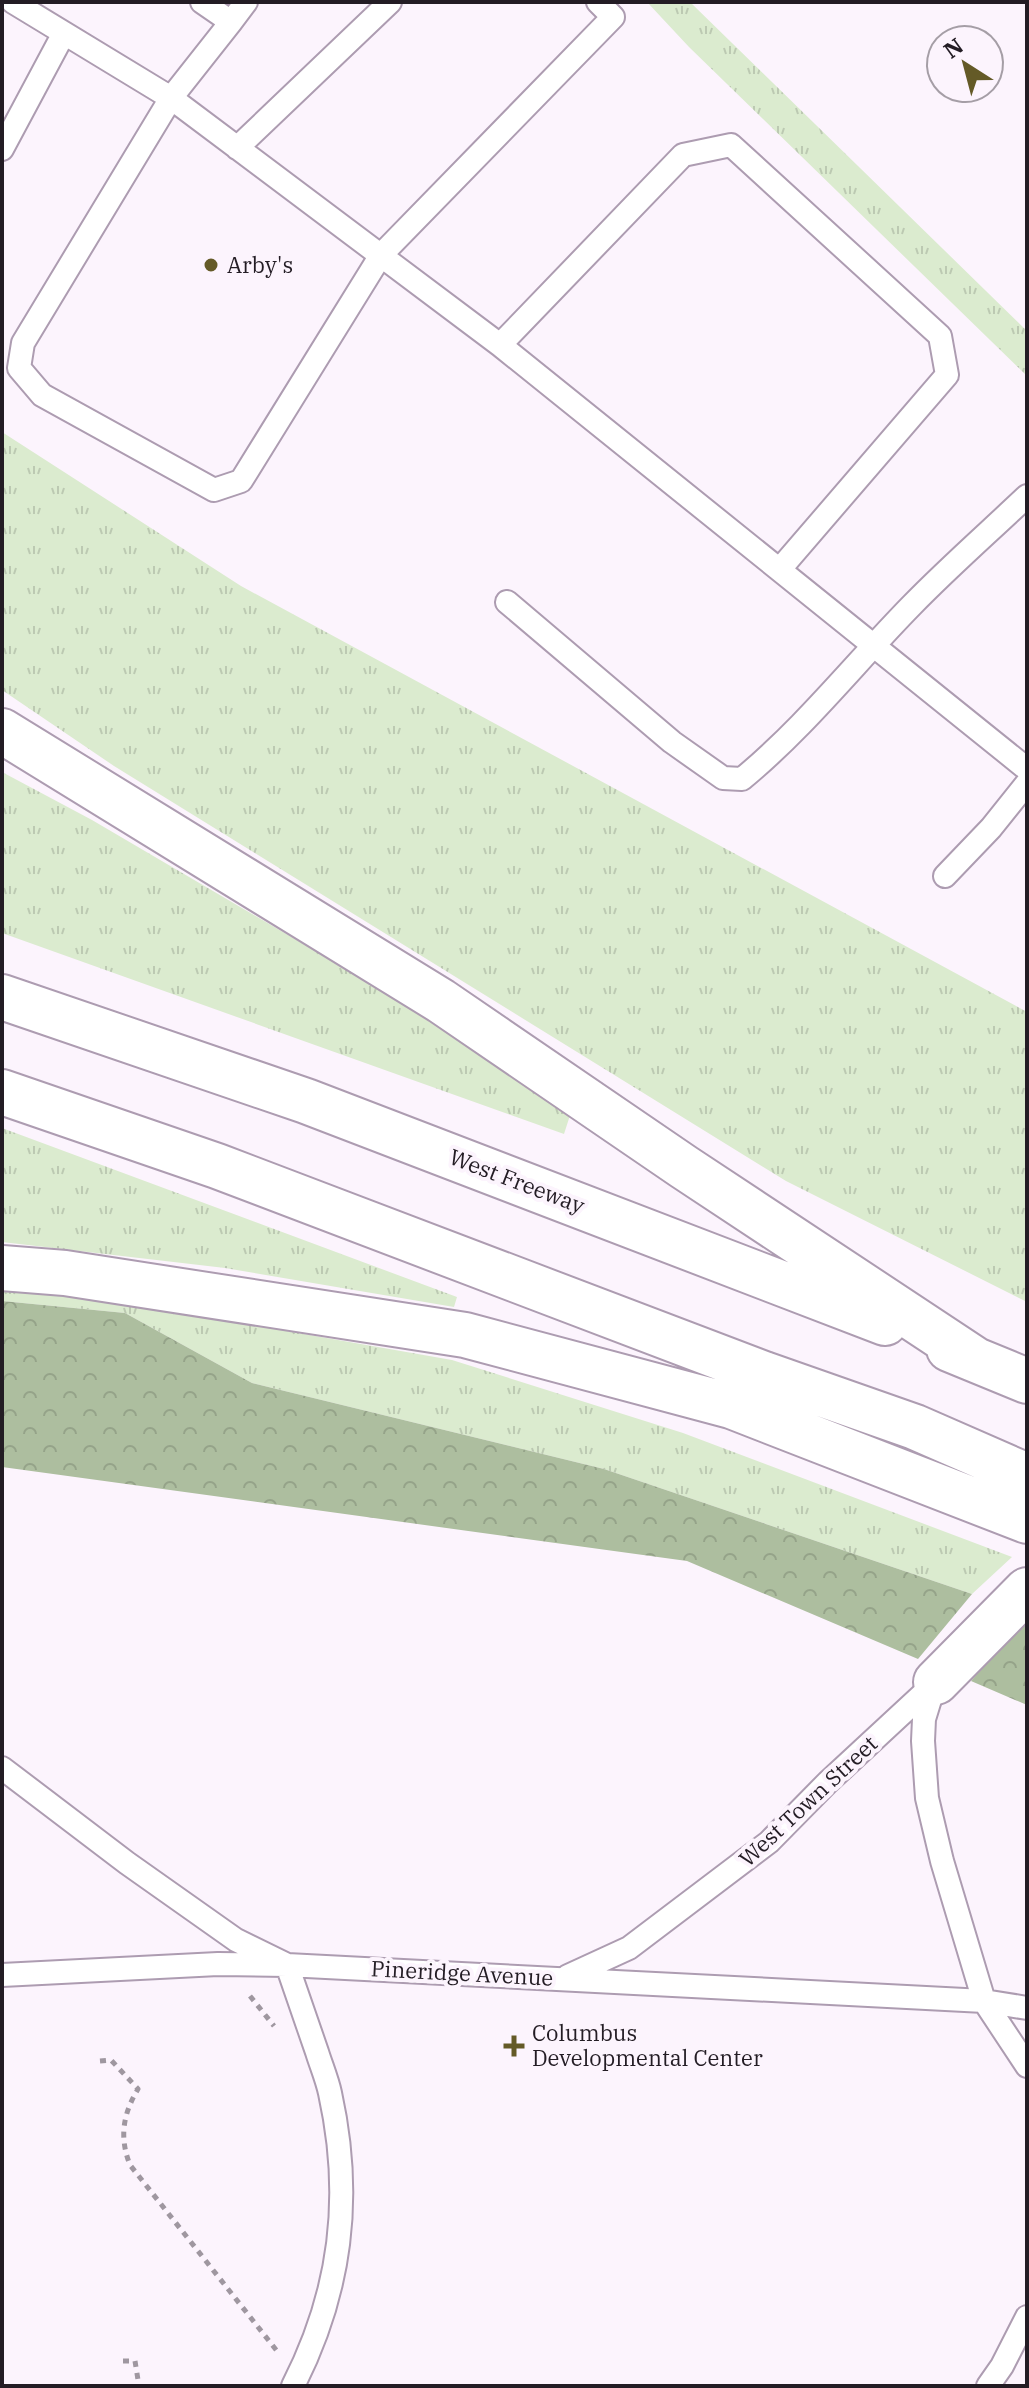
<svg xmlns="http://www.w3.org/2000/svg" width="1029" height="2388" font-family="'IBM Plex Serif',serif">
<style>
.grass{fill:url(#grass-tufts)}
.forest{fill:url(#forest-crowns)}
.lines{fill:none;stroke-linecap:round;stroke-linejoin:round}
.service-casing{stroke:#ad9cb1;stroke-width:26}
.minor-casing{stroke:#ad9cb1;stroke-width:48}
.motorway-casing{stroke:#ad9cb1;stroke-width:48}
.path{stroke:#9f97a0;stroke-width:5;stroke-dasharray:6 6;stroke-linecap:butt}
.service{stroke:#fff;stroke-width:22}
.minor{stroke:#fff;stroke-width:44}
.motorway{stroke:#fff;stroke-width:44}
.poi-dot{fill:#645a27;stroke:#fcf4fd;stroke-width:3}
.labels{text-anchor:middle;stroke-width:8;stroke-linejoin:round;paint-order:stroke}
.poi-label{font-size:22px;fill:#231c24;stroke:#fcf4fd;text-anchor:start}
.street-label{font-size:22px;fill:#231c24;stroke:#fcf4fd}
</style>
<defs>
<pattern id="grass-tufts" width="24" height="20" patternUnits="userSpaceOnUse" patternTransform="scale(2)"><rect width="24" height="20" fill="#dbebcf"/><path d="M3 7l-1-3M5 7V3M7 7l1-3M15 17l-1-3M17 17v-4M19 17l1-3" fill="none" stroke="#bcc9b2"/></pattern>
<pattern id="forest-crowns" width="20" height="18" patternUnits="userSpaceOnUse" patternTransform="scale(2)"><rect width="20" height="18" fill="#adbe9f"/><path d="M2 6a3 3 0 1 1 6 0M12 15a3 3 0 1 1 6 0" fill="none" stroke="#95a389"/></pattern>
</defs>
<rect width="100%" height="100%" fill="#fcf4fd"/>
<!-- grass -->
<path class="grass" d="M647 2H690L1027 331V376L689 47Z
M2 432 241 586 1027 1012V1302L786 1181 114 766 2 690Z
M2 772 92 820 574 1103 564 1134 2 933Z
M2 1128 457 1297 454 1307 225 1268 2 1242Z
M2 1288 132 1304 452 1360 683 1433 1012 1557 972 1594 604 1469 252 1383 125 1313 2 1301Z"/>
<!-- forest -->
<path class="forest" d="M2 1301 125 1313 252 1383 604 1469 972 1594 918 1659 687 1561 2 1467Z
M1027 1617V1705L971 1681Z"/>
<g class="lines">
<defs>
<path id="service" d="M13 2 171 98 500 345 1027 769
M202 2 231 22 171 98 23 343 19 368 42 395 214 490 241 481 381 255 613 17 598 2
M231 22 246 2
M237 148 390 2
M2 149 64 33
M500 345 683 155 731 145 940 336 947 375 780 569
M507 602 672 742 723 778 742 779C805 727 855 663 912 605 949 567 989 532 1027 496
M945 876 991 828 1027 783
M935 1683 924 1719 923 1741 927 1798 942 1861 984 2001 1027 2066
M2 1768 127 1863 236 1940 287 1965 984 2001 1027 2008
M2 1975 218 1964 287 1965C297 1994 307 2023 317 2052 321 2065 327 2079 330 2093 353 2197 341 2292 293 2386
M568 1976 629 1948 769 1842 828 1782 936 1682
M988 2386 1002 2366 1027 2317"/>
<path id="minor" d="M936 1682 1027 1590"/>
<path id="motorway" d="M2 731 441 1001 684 1167 976 1360
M2 997 306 1101 885 1323
M2 1092 217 1166 764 1374 915 1427 1027 1476
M2 1268 65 1273 465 1335 731 1406 1027 1521
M949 1349 1027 1381"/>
</defs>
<!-- service casing -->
<use href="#service" class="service-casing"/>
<!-- minor casing -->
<use href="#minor" class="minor-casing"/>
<!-- motorway casing -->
<use href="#motorway" class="motorway-casing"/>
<!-- path -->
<path class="path" d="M250 1996 274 2026
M100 2061 111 2060 138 2089C123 2114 119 2137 130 2165L277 2351
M123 2361H135L139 2386"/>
<!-- service -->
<use href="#service" class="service"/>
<!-- minor -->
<use href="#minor" class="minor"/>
<!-- motorway -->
<use href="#motorway" class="motorway"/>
</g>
<!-- markers -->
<g class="poi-dot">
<circle cx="211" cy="265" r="8"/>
<path d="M510 2034h8v8h8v8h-8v8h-8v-8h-8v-8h8z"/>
</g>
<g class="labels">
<!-- poi labels -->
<g class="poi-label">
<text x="227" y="273">Arby's</text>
<text x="532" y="2041">Columbus<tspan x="532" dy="25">Developmental Center</tspan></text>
</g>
<!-- street labels -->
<g class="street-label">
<text transform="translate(517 1181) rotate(21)" y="8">West Freeway</text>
<text transform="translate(808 1801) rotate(-43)" y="8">West Town Street</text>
<text transform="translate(462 1973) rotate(3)" y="8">Pineridge Avenue</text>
</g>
</g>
<!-- border -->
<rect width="1029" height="2388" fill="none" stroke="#231c24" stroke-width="8"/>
<!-- north arrow -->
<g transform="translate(965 64) rotate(324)"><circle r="38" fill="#fcf4fd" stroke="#a59ea6" stroke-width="2"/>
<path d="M0-6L14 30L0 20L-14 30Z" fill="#645a27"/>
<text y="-12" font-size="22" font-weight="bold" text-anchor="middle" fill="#231c24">N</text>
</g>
</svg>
